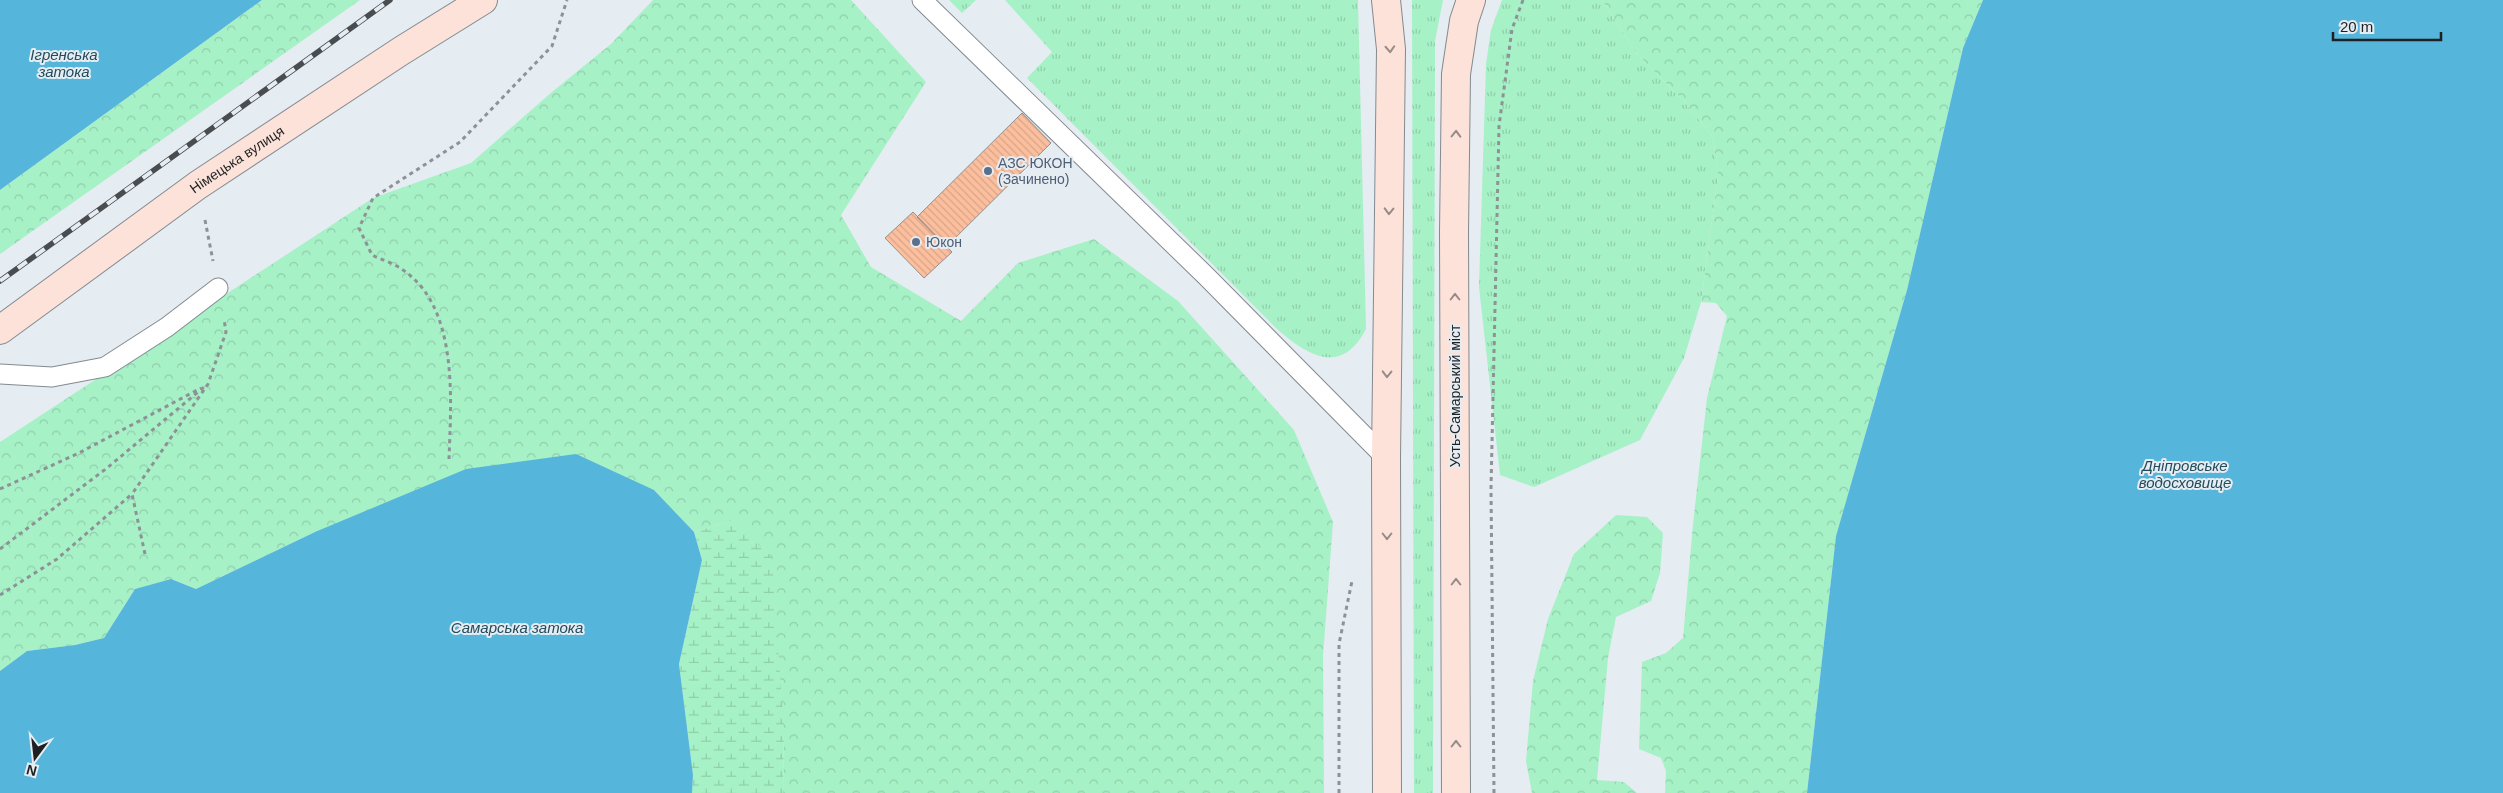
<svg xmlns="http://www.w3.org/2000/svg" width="2503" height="793" font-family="Arial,sans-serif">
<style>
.grass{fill:url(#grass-tufts)}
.forest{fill:url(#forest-crowns)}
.wetland{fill:url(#wetland-marsh)}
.water{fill:#55b5da}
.building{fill:url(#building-back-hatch);stroke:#978e8a}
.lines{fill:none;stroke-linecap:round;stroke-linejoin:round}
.lane-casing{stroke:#838a90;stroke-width:21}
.secondary-casing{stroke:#838a90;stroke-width:30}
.path{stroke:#8d9296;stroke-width:3;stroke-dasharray:4 4;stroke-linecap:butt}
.lane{stroke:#fff;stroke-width:19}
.secondary{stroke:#fce2d9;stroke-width:28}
.rail-casing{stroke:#4a4d50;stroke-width:5.5}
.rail{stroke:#e5ecf2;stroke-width:4;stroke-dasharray:11;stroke-linecap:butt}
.oneway{stroke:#988b87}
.service-dot{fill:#5c6f8a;stroke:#e5ecf2;stroke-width:2}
.labels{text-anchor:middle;stroke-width:4;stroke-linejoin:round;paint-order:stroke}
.street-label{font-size:14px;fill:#1e2123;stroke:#e5ecf2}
.service-label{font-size:14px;fill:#4e5e75;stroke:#e5ecf2;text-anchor:start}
.water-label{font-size:15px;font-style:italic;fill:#224c5c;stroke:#e5ecf2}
</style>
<defs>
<pattern id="grass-tufts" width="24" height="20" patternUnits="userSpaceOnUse" patternTransform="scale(1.25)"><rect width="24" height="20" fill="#a7f1c7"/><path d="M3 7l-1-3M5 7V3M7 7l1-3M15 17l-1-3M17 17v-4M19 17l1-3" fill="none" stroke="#8fceab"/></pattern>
<pattern id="forest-crowns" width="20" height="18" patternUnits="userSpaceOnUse" patternTransform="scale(1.25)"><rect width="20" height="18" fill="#a7f1c7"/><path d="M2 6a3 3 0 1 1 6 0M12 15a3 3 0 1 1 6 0" fill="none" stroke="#8fceab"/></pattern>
<pattern id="wetland-marsh" width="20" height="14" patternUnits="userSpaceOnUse" patternTransform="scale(1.25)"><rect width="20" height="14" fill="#a7f1c7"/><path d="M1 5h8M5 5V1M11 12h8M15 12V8" fill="none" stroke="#8fceab"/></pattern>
<pattern id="building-back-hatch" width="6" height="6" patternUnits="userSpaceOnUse" patternTransform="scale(1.25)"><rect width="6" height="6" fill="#fcbf9e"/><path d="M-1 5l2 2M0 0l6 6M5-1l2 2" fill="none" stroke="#d8a488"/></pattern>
</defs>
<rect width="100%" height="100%" fill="#e5ecf2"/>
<!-- grass -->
<path class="grass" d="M949 0H976L962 13Z
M1005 0H1358L1366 329C1341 377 1307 355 1277 329L1027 78 1052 52Z
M1412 0H1443L1435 41 1433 793H1414Z
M1502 0H1602L1637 54 1682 99 1713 137 1718 176 1701 302 1684 358 1640 440 1534 487 1500 475 1479 287 1486 64 1491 30Z"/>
<!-- forest -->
<path class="forest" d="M262 0H360L0 254V190Z
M653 0H851L926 82 841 215 871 267 961 321 1018 263 1094 239 1178 301 1294 430 1333 522 1323 656 1324 793H783L784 732 734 520 694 532 654 490 315 532 196 589 171 579 135 589 104 638 75 645 27 651 0 671V442L373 198 471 163 552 92 611 44Z
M1602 0H1983L1963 48 1907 290 1836 536 1807 793H1665L1666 771 1661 758 1639 749 1642 662 1666 653 1683 638 1693 524 1707 398 1727 316 1716 303 1701 302 1718 176 1713 137 1682 99 1637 54Z
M1616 515 1647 517 1663 533 1660 573 1651 601 1616 617 1608 658 1597 780 1624 782 1637 793H1532L1526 761 1533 681 1548 619 1574 554Z"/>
<!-- wetland -->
<path class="wetland" d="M734 520 772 558 784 732 783 793H692L693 775 679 664 702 560 694 532Z"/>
<!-- water -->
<path class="water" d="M0 0H262L0 190Z
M1983 0H2503V793H1807L1836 536 1907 290 1963 48Z
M576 454 654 490 694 532 702 560 679 664 693 775 692 793H0V671L27 651 75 645 104 638 135 589 171 579 196 589 315 532 466 469Z"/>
<!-- building -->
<path class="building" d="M1022 113 1051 143 946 247 917 217Z
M913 212 952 252 924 278 885 238Z"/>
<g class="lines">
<defs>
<path id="lane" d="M922 0 1206 276 1386 458
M0 374 52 377 105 367 167 327 218 288"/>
<g id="secondary">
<path d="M1386 0 1391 49 1386 458 1387 793"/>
<path id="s1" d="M0 330 198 185 401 51 483 0"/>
<path d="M1456 793 1454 232 1456 74 1464 21 1471 0"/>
</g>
</defs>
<!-- lane casing -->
<use href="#lane" class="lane-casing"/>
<!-- secondary casing -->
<use href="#secondary" class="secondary-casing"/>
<!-- path -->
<path class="path" d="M205 220 213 261
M449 459C451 400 459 308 403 270 394 263 381 260 372 255L359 228 373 198 460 142 552 46 567 0
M0 489 79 453 201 388
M0 549 107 468 204 387
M145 554 132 494 208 384 226 332 224 319
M0 595 57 559 132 494
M1339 793V644L1352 581
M1494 793 1491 488 1499 126 1512 29 1523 0"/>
<!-- lane -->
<use href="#lane" class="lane"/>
<!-- secondary -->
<use href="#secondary" class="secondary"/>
<defs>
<path id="rail" d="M0 281 390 0"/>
</defs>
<!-- rail casing -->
<use href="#rail" class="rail-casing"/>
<!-- rail -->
<use href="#rail" class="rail"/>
</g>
<!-- one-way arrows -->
<defs><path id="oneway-chevron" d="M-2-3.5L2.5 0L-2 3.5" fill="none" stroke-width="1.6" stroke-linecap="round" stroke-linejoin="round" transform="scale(1.25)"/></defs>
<g class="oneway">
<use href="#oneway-chevron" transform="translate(1390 49) rotate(87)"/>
<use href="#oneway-chevron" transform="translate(1456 134) rotate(-89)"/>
<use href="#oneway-chevron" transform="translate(1389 211) rotate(91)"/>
<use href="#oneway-chevron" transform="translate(1455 297) rotate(-90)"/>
<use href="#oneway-chevron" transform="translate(1387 374) rotate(91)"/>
<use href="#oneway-chevron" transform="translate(1387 536) rotate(90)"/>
<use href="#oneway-chevron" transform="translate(1456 582) rotate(-90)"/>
<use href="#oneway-chevron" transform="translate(1456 744) rotate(-90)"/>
</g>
<!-- markers -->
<g class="service-dot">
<circle cx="988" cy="171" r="5"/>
<circle cx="916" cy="242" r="5"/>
</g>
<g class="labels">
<!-- street labels -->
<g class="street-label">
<text dy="5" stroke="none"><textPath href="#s1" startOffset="292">Німецька вулиця</textPath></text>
<text transform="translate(1455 396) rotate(-90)" y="5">Усть-Самарський міст</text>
</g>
<!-- service labels -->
<g class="service-label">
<text x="998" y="168">АЗС ЮКОН<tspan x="998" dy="16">(Зачинено)</tspan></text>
<text x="926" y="247">Юкон</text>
</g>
<!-- water labels -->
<g class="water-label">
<text x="64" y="60">Ігренська<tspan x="64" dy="17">затока</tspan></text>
<text x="2185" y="471">Дніпровське<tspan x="2185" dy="17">водосховище</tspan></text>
<text x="517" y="633">Самарська затока</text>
</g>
</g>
<!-- north arrow -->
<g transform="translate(35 758) rotate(195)" stroke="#e5ecf2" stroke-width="4" paint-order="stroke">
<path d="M0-4L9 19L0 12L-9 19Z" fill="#1e2123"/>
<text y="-8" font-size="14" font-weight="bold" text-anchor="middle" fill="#1e2123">N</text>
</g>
<!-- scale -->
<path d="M2333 32v8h108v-8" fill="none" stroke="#1e2123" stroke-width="2.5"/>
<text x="2340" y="32" font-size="15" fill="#1e2123" stroke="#e5ecf2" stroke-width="4" paint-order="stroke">20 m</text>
</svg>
